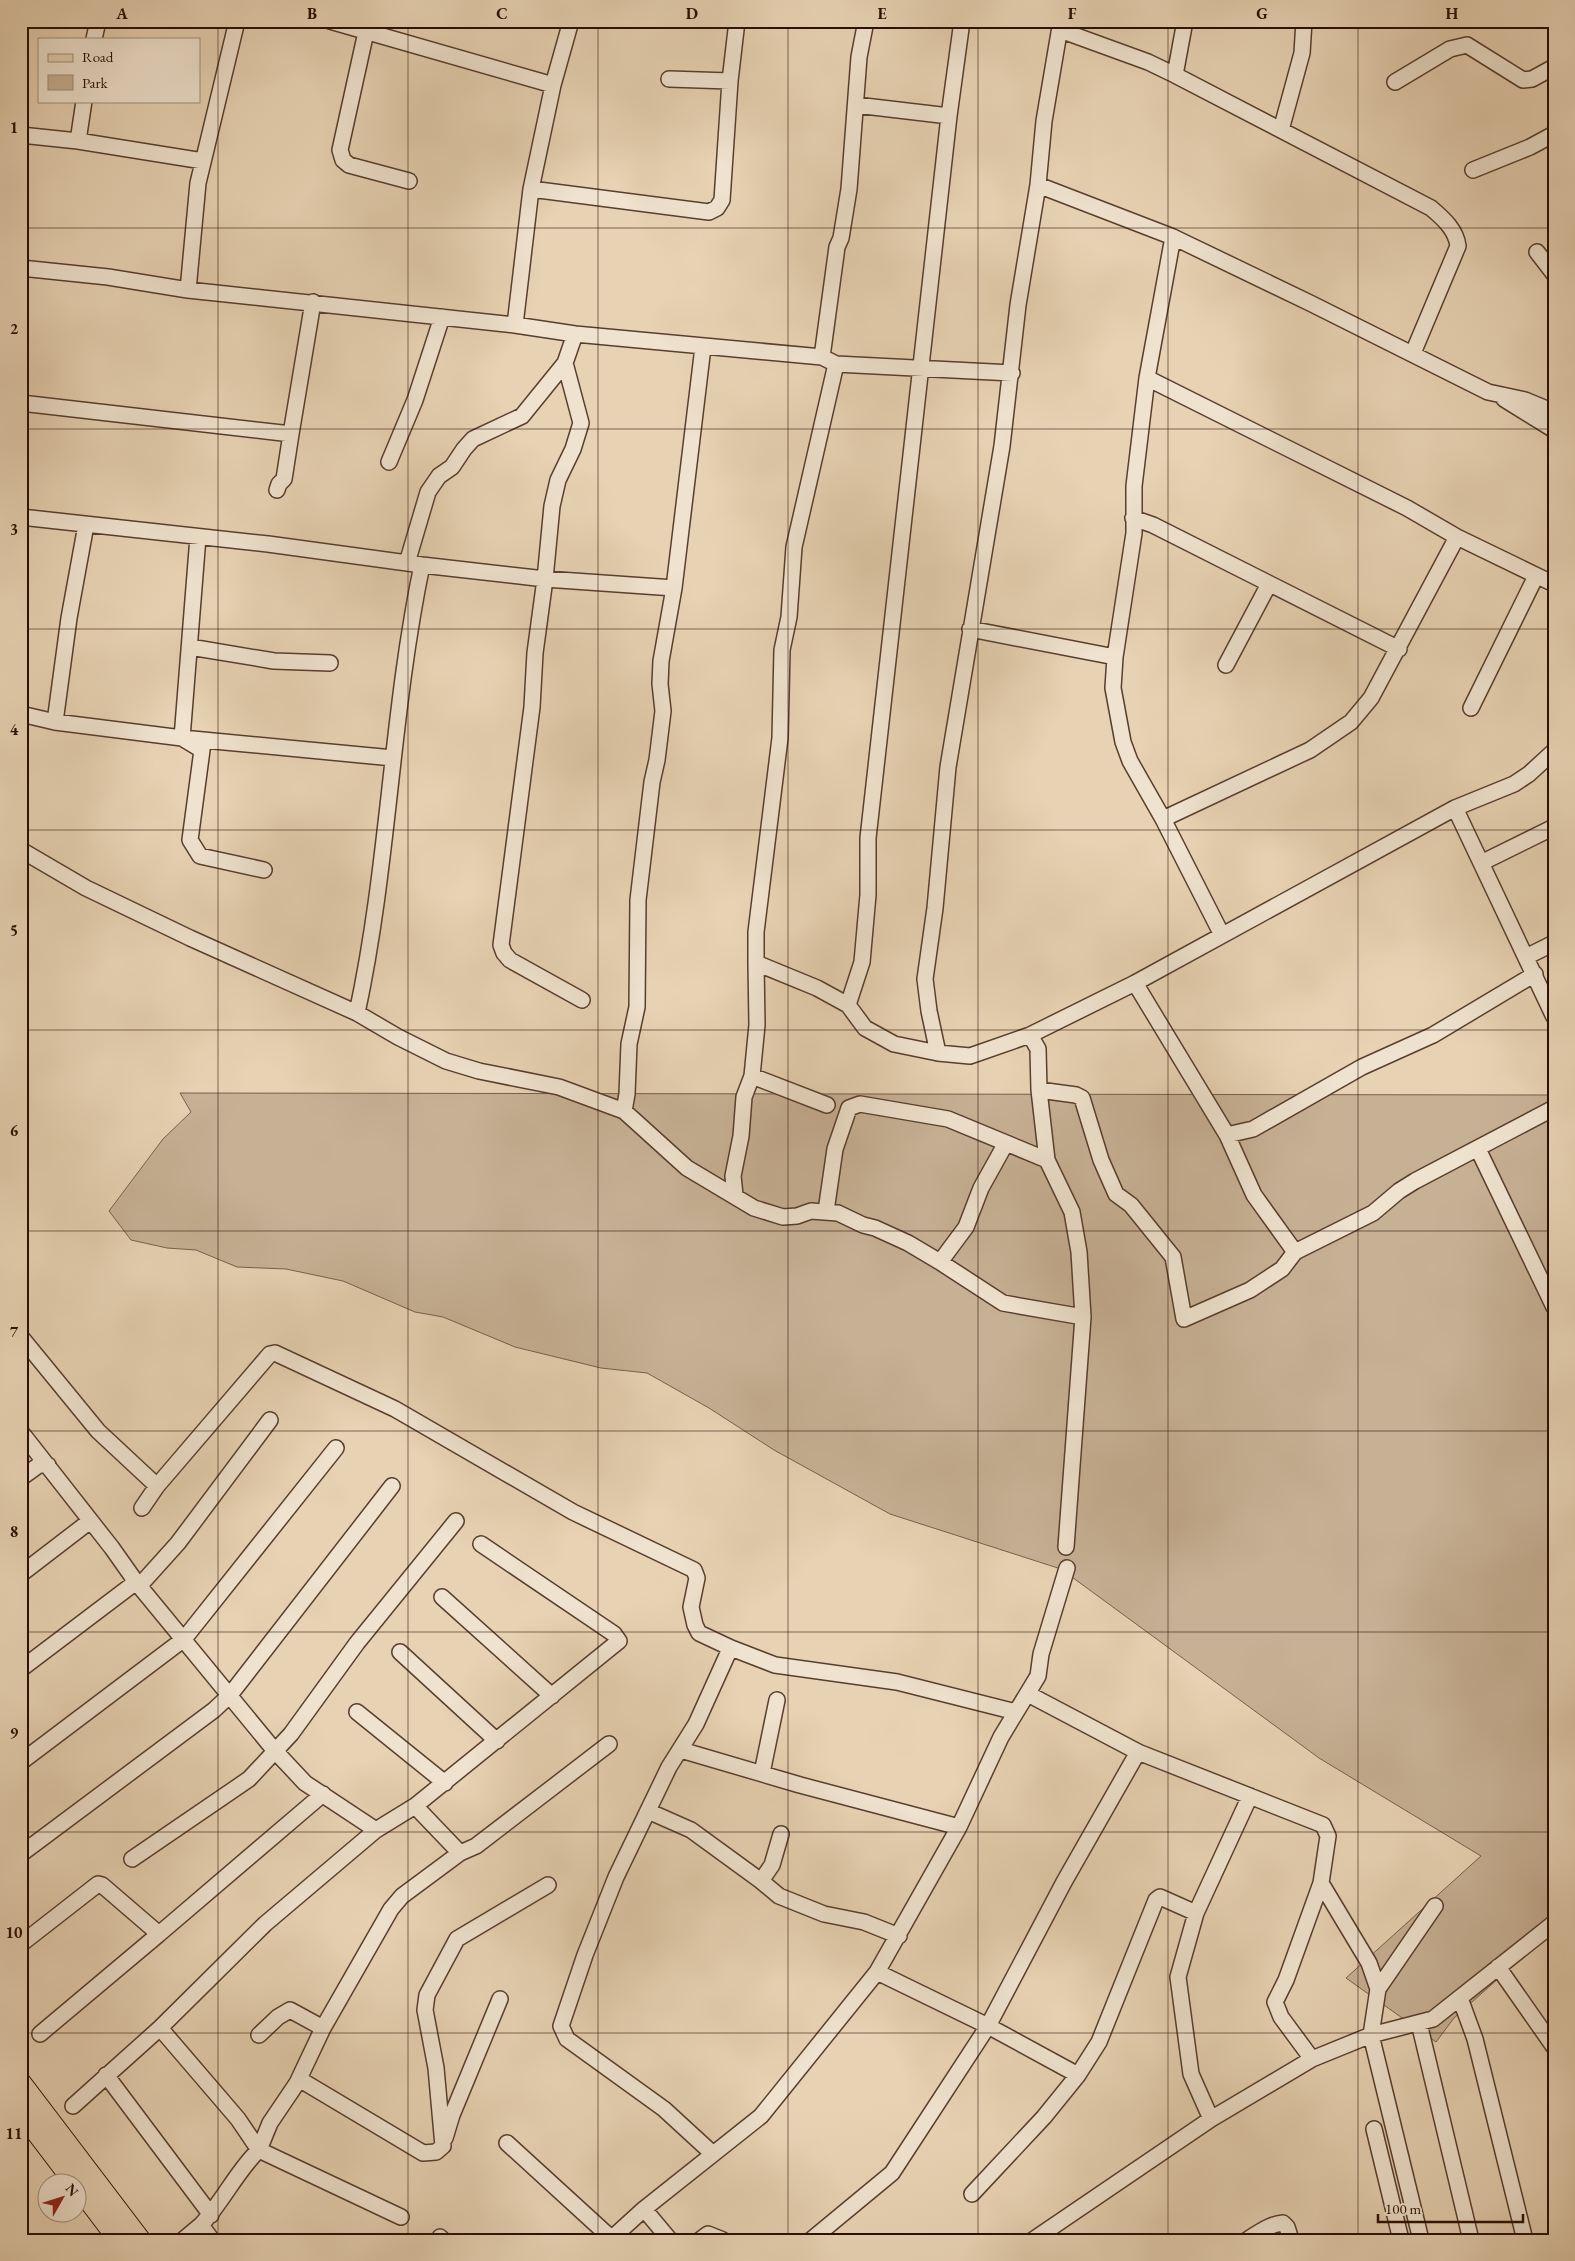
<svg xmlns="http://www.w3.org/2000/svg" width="1575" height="2261" font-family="'EB Garamond',serif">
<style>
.green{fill:#c7b195;stroke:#785f4c}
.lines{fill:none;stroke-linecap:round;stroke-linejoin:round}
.minor-casing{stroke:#583e2e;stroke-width:18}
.major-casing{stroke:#290d02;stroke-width:21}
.minor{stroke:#efe2ce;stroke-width:15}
.major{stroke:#e7d2b3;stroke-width:19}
.grid{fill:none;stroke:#290d02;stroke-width:1;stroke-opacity:0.55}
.neatline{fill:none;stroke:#290d02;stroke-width:2}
.grid-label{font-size:16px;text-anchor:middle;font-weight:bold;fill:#290d02}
</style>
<rect width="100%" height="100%" fill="#e7d2b3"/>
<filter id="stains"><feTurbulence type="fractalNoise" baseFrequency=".004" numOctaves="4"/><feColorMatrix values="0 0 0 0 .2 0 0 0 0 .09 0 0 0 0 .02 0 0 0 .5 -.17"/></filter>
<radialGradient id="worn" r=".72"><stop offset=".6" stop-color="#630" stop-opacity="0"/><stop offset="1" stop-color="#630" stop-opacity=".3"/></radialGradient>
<!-- green -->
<path class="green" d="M180 1093 1554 1095V1929L1454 2018 1436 2042 1346 1978 1481 1856 1319 1758 1061 1569 890 1514 774 1450 709 1408 647 1373 601 1368 515 1347 443 1317 415 1312 343 1281 286 1269 237 1267 196 1250 167 1248 131 1240 109 1211 163 1139 191 1112Z"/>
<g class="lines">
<defs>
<path id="minor" d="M330 21 553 85
M1061 21 1044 121 1038 185 1018 305 1002 446 948 767 935 908 925 979 929 1011 938 1053 970 1056 1030 1035 1038 1049 1039 1090 1047 1160 1072 1212 1079 1252 1083 1317 1066 1547
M1060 30 1148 62 1175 75 1431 208C1444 219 1456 230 1458 246L1413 353
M366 32 340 150 343 160 349 165 409 181
M94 39 98 21
M1175 75 1185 21
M669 79 730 81
M1395 82 1450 49 1467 45 1523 80 1532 79 1554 67
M856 105 949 116
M1281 130 1302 53 1304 21
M21 135 78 141 203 161
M78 141 84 101
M1473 170 1530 147 1554 134
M1038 185 1173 237 1310 303 1488 392 1525 400 1554 412
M531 189 709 212 717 208 722 200 730 81 737 21
M1173 237 1147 378 1134 486V533L1115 657 1113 688 1123 742 1130 761 1163 819 1222 935
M1537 252 1554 274
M21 268 108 277 188 290 515 325 575 334 822 357 836 364 1012 373
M188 290 198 183 237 21
M515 325 531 189 553 85 571 21
M575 334 565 363 581 423 573 449 558 480 552 506 545 579 535 653 532 707 501 945 504 953 510 960 582 1000
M703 347 674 588 661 661 660 684 663 711 657 760 652 782 638 900 637 1007 629 1044 627 1094 624 1111 687 1168 754 1208 783 1217 797 1216 811 1211 838 1213 863 1225 875 1228 908 1243 940 1262 966 1227 981 1188 1006 1143
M822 357 837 247 841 238 849 189 859 57 866 21
M836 364 794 547 789 617 782 650 780 738 756 932V963L817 988 848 1005 865 1028 894 1044 938 1053
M1147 378 1407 508 1457 537 1554 584
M1504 399 1554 430
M21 403 291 434 313 302
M389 462 415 400 442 317
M277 490 279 484 284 479 291 434
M21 517 268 544 422 565 545 579 674 588
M1133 518 1153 525 1399 649
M198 537 182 738 202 750 190 840 200 856 264 870
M407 563 428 492 439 476 452 467 464 449 473 439 522 416 565 363
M970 629 1115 657
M190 647 274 661 330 663
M1226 665 1269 584
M1471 708 1536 576
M21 714 55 722 182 738 393 758
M55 722 69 618 86 525
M1455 808 1554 1017
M1163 819 1310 750 1351 722 1371 698 1457 537
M21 850 86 888 190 938 357 1013 398 1037 446 1061 479 1071 559 1087 624 1111
M1481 863 1554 827
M1526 957 1554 943
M1135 983 1227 1135 1254 1195 1295 1252
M848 1005 862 962 868 895V838L875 776 949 116 962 21
M357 1013C389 865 391 713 422 565
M1030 1035 1135 983 1455 808 1514 784 1529 774 1554 751
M752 1076 827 1105
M1039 1090 1076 1095 1082 1098 1101 1160 1116 1194 1131 1205 1173 1257 1184 1319 1250 1290 1282 1269 1295 1252 1373 1213 1399 1191 1415 1181 1554 1108
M1227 1135 1253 1129 1362 1067 1433 1035 1535 974
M1478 1149 1554 1307
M735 1195 733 1176 741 1136 744 1097 752 1076 757 1025 756 963
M826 1211 835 1149 849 1108 860 1104 948 1119 1047 1160
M940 1262 1003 1303 1083 1317
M21 1337 98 1431 157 1486
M21 1432 112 1548 136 1582 275 1751 305 1783 376 1830 265 1924 160 2028 73 2106
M21 1478 39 1465H48
M142 1508 157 1486 270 1354 275 1353 395 1409 573 1512 694 1570 697 1578 691 1607 695 1625 699 1633 731 1648
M21 1574 90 1521
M142 1589V1583L178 1543 270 1420
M442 1597 552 1696
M400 1652 497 1741
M21 1669 136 1582
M1028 1694 1138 1752
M357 1712 445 1783
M681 1750 800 1785 959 1827
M21 1762 184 1639 336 1448
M762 1773 777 1700
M415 1806 619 1641 614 1634 481 1544
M648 1811 691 1830 761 1881
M376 1830 415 1806 460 1853
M781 1834 772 1865 761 1881 779 1896 824 1914 864 1922 899 1936
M21 1854 214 1710 230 1695 392 1486
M132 1859 249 1779 291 1734 357 1643 456 1521
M21 1944 98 1884 102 1885 159 1934 323 1794
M1498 1967 1554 2047
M877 1972 988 2026 1078 2075
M1378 1989 1435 1906
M1460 1998 1475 2039 1525 2240
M1419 2023 1471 2240
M160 2028 238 2119 259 2150
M40 2034 159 1934
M259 2035 278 2017 290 2010 323 2028
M1312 2059 1281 2017 1275 2002 1286 1980 1321 1883
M106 2075 211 2215
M299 2079 423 2153 436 2152 443 2146 436 2068 425 2010 427 1995 457 1939 548 1885
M1211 2119 1191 2074 1178 1977 1196 1913 1250 1796
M1374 2129 1401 2240
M445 2138 452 2115 500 1999
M507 2143 611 2238
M259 2150 270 2123 297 2083 323 2028 391 1909 402 1896 460 1853 476 1846 609 1744
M713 2154 664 2109 567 2039 561 2026 585 1955 616 1877 669 1767 696 1724 729 1651 731 1648 775 1665 897 1682 1016 1712
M972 2194 1044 2117 1078 2075 1099 2042 1156 1900 1160 1897 1196 1913
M644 2209 670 2240
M440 2237 443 2240
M183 2240 201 2225
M212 2240 201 2225C222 2203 238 2169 259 2150L401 2217
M610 2240 644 2209 761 2116 877 1972 959 1827 1001 1737 1038 1676 1041 1654 1067 1568
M700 2240 708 2234 723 2240
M811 2240 892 2173 988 2026 1064 1882 1138 1752 1323 1825 1328 1836 1321 1883 1369 1963 1378 1989 1371 2035 1433 2019 1554 1923
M1033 2240 1211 2119 1312 2059 1371 2035 1421 2240
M1247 2240C1258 2233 1270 2224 1283 2223L1287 2227 1291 2240"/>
<path id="major" d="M21 2082 141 2240
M21 2113 75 2184
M78 2187 118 2240"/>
</defs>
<!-- minor casing -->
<use href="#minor" class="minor-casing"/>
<!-- major casing -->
<use href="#major" class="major-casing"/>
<!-- minor -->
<use href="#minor" class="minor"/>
<!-- major -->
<use href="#major" class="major"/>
</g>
<!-- grid -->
<path class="grid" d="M218 21V2240M408 21V2240M598 21V2240M788 21V2240M978 21V2240M1168 21V2240M1358 21V2240M21 228H1554M21 429H1554M21 629H1554M21 830H1554M21 1030H1554M21 1231H1554M21 1431H1554M21 1632H1554M21 1832H1554M21 2033H1554"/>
<!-- margin -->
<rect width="1575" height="2261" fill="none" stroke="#e7d2b3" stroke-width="55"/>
<!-- legend -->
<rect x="38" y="38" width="162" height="65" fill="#efe2ce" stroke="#a08d7c"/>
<rect x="48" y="54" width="25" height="8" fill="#e7d2b3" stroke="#a08d7c"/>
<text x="82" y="62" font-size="15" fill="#290d02">Road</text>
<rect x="48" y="75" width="25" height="15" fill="#c7b195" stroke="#a08d7c"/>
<text x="82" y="88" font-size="15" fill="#290d02">Park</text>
<!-- north arrow -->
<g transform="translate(62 2198) rotate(51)"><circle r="24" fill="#efe2ce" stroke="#a08d7c"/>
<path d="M0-4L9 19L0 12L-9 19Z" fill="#8f2418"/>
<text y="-8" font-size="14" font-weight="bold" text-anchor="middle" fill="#290d02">N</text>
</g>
<!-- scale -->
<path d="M1378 2214v8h145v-8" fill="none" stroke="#290d02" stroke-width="2.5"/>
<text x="1385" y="2214" font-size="15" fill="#290d02" stroke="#efe2ce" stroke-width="4" paint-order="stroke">100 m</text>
<rect x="28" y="28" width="1520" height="2206" class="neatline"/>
<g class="grid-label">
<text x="122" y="19">A</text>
<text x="312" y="19">B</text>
<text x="502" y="19">C</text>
<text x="692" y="19">D</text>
<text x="882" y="19">E</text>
<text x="1072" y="19">F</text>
<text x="1262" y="19">G</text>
<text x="1452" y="19">H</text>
<text x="14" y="133">1</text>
<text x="14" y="334">2</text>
<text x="14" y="535">3</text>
<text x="14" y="735">4</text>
<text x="14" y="936">5</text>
<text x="14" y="1136">6</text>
<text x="14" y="1337">7</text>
<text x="14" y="1537">8</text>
<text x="14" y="1738">9</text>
<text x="14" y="1938">10</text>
<text x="14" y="2139">11</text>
</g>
<rect width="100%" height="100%" filter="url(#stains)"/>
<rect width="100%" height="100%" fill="url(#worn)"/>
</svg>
